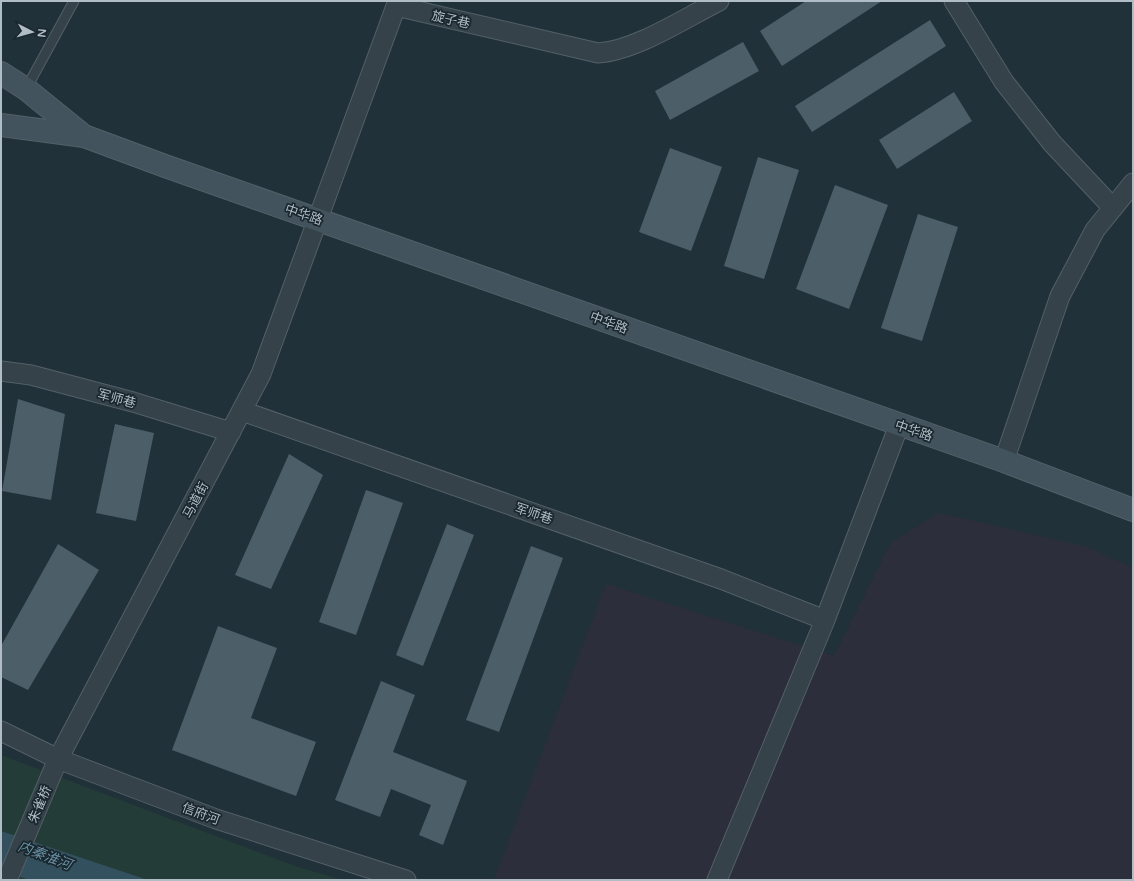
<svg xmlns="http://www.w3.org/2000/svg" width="1134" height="881" font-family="'Varela Round','Noto Sans SC',sans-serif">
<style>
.medical{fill:#2d2e3b}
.green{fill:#243c38}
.water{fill:#33505e}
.building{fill:#4c5e68}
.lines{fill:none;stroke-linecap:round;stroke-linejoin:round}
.service-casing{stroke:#536067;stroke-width:11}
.minor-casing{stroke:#536067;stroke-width:21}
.secondary-casing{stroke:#536067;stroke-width:24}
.service{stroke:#35424a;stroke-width:9}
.minor{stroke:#35424a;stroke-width:19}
.secondary{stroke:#43535d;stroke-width:22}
.labels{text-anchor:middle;stroke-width:3.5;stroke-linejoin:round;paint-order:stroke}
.street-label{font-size:13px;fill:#b0bdc6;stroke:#1a272e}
.water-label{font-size:14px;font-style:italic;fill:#6891a5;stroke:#1a272e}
</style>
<rect width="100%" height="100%" fill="#213139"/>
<!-- medical -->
<path class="medical" d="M938 513 1084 546 1133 568V880H494L606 584 834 656 890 544Z"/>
<!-- green -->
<path class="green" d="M1 755 298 867 343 880H1Z"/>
<!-- water -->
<path class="water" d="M1 831 148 880H30L1 871Z"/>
<!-- building -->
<path class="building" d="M806 1H882L782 66 760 31Z
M930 20 946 46 812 132 795 106Z
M743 42 759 71 670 120 655 91Z
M954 92 972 121 897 169 879 140Z
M670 148 722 167 691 251 639 232Z
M758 157 799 170 764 279 724 266Z
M835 185 888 205 849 309 796 289Z
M918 214 958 227 922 341 881 328Z
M18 399 65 414 51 500 2 491Z
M115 424 154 433 136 521 96 513Z
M289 454 323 475 271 589 235 575Z
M366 490 403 503 356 635 319 622Z
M447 524 474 535 423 666 396 655Z
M58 544 99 570 28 690 1 677V646Z
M531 546 563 558 499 732 466 720Z
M218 626 277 648 251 718 316 742 296 796 172 750Z
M381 681 415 695 393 752 467 781 443 845 419 835 431 805 391 789 380 817 335 800Z"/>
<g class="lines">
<defs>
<path id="service" d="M26 89 74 1"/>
<path id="minor" d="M954 1 1004 82 1052 143 1113 208
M1 371 31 375 133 402 231 432
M242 411 721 579 825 620
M1004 461 1060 296 1095 230 1133 183
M1 731 58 759 216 819 406 880
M7 880 58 759 261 374 396 6 598 53C635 51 685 18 719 1
M717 880 825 620 899 425"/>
<path id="secondary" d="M1 73 26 89 84 136
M1 125 84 136 165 166 1004 461 1133 510"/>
</defs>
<!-- service casing -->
<use href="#service" class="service-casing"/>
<!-- minor casing -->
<use href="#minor" class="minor-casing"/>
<!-- secondary casing -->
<use href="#secondary" class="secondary-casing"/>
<!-- service -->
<use href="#service" class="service"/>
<!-- minor -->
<use href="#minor" class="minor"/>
<!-- secondary -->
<use href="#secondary" class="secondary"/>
</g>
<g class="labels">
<!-- street labels -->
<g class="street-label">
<text transform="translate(451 19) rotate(13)" y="5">旋子巷</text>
<text transform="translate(304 214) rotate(19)" y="5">中华路</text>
<text transform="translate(609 322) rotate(20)" y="5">中华路</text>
<text transform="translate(117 398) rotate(15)" y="5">军师巷</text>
<text transform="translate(914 430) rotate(19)" y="5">中华路</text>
<text transform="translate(195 500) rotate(-62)" y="5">马道街</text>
<text transform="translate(534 513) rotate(19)" y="5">军师巷</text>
<text transform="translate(39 804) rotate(-67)" y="5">朱雀桥</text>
<text transform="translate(201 813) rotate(20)" y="5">信府河</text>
</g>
<!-- water labels -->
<g class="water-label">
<text transform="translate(45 855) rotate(21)" y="5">内秦淮河</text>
</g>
</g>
<!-- border -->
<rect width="1134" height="881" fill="none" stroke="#b0bdc6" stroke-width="4"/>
<!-- north arrow -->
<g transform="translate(32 32) rotate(96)" stroke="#1a272e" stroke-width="3" paint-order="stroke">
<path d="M0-3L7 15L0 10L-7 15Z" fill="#b0bdc6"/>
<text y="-6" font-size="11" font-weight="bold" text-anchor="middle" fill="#b0bdc6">N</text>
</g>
</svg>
